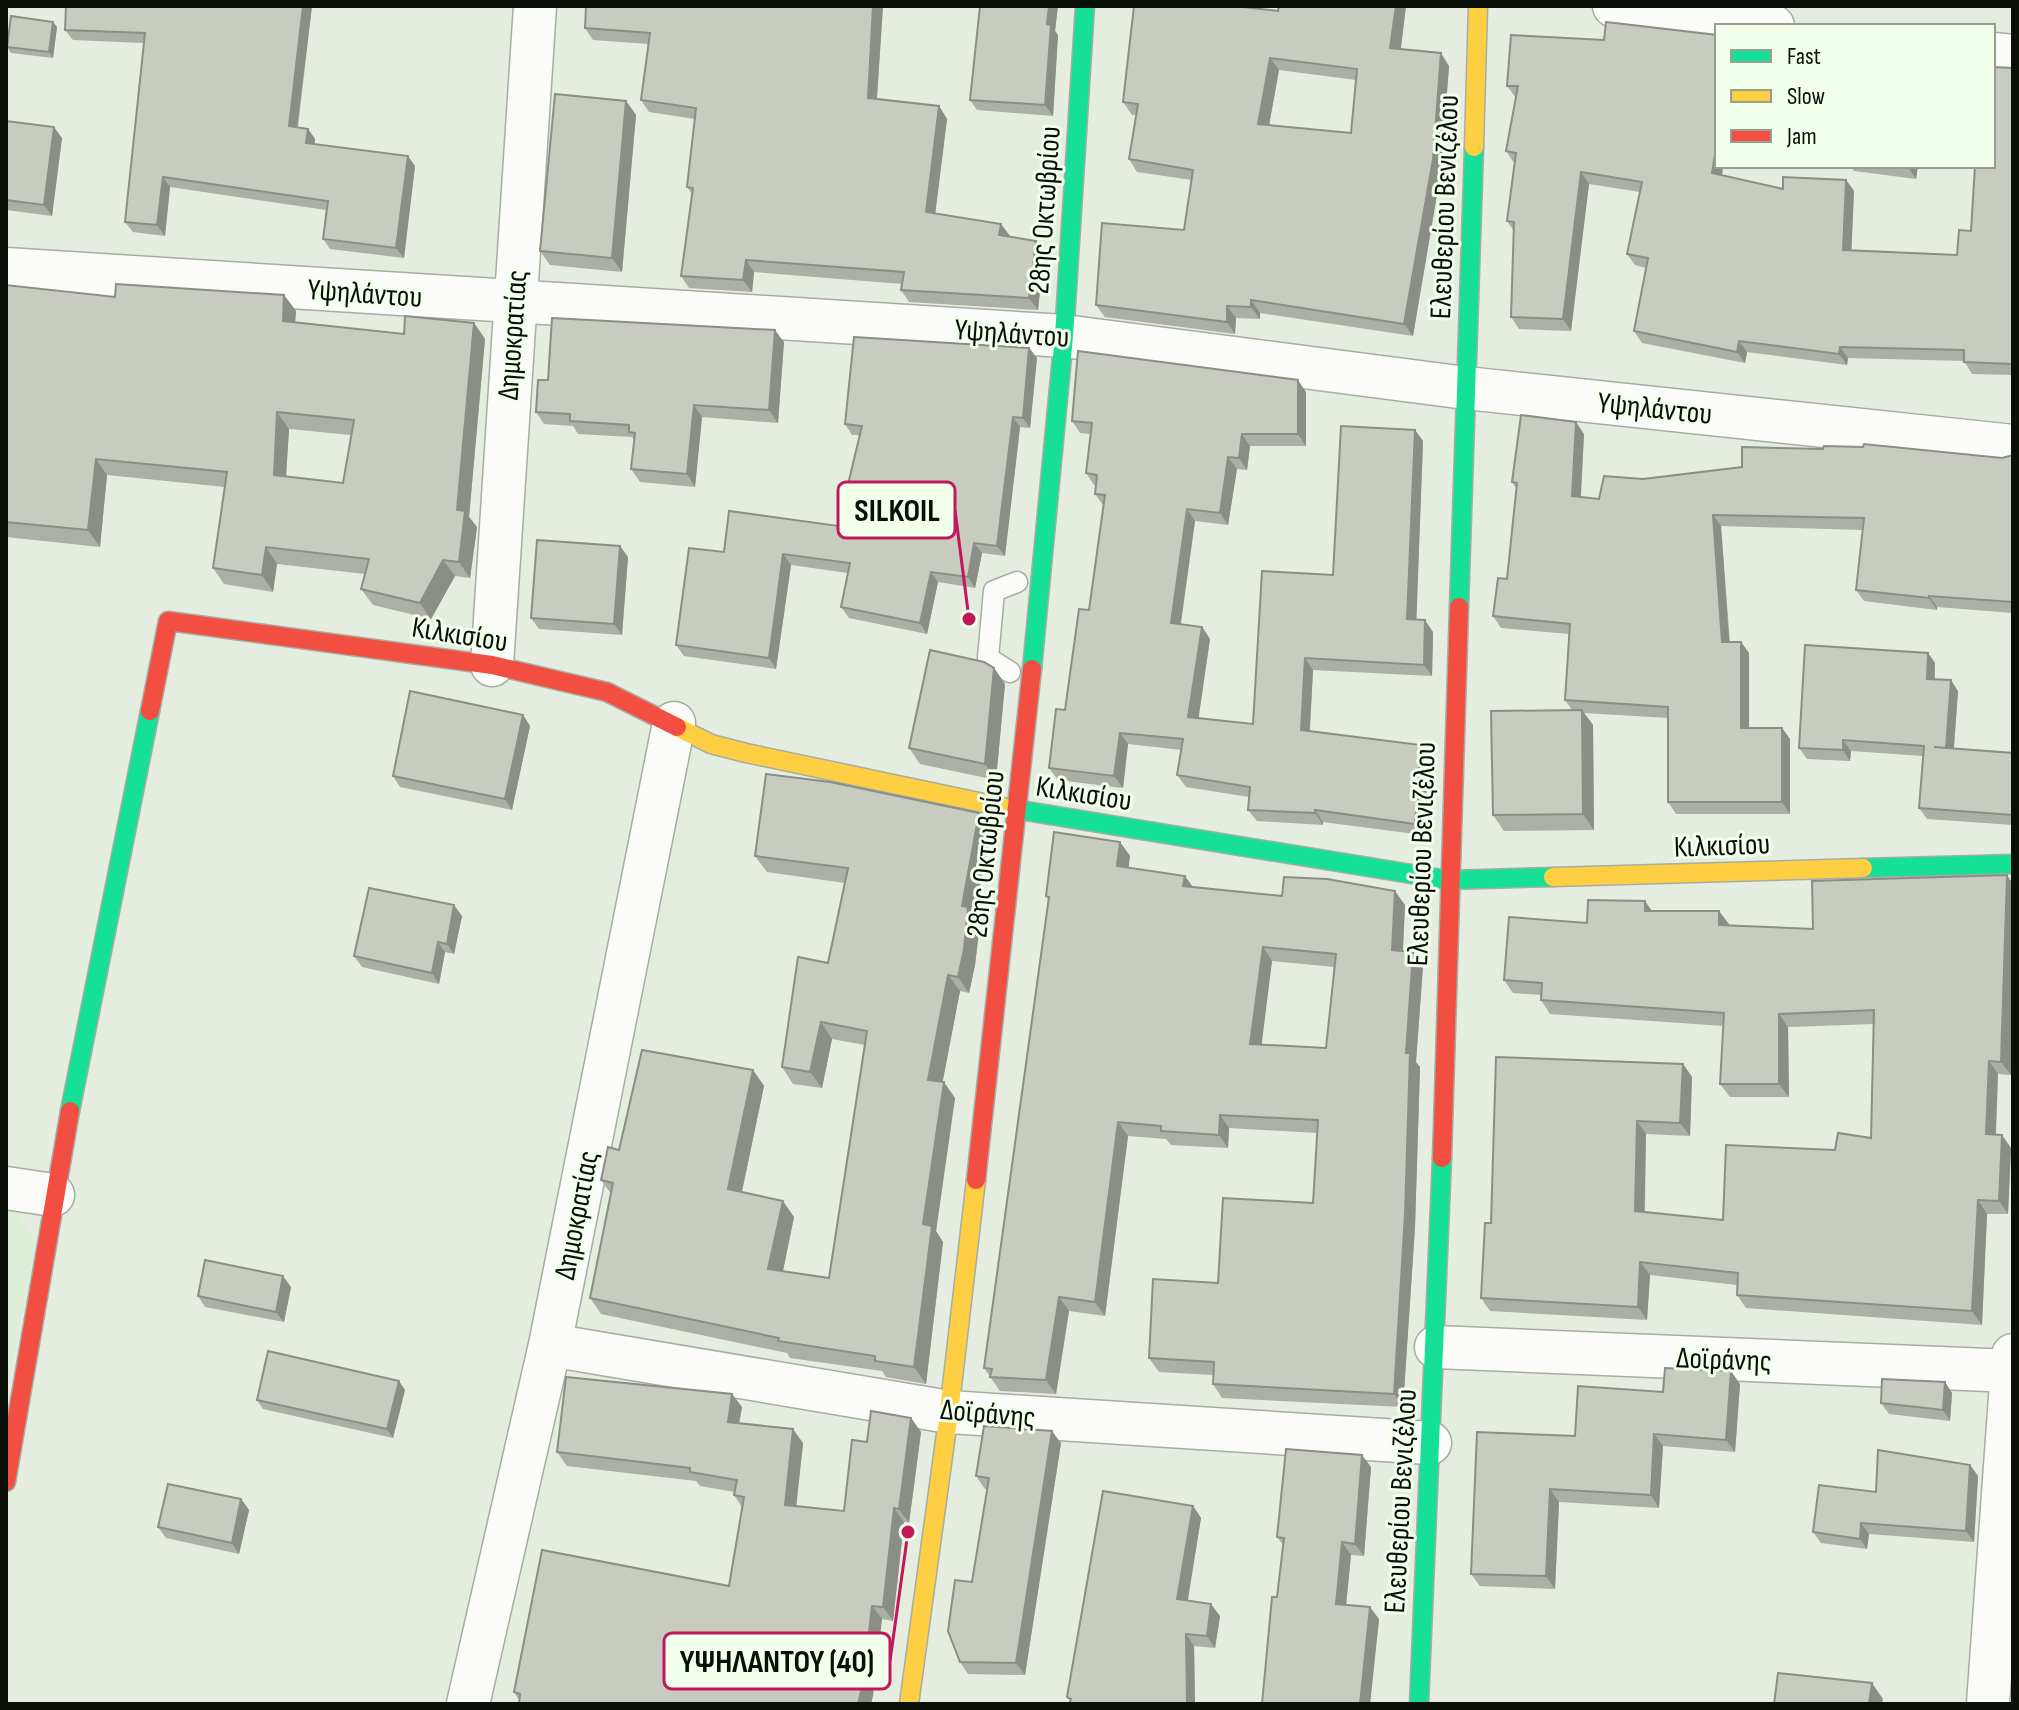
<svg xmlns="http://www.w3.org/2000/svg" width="2019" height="1710" font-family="'Sofia Sans Condensed',sans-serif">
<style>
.built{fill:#deedd6}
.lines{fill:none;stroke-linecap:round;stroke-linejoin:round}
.lane-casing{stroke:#a6ada2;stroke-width:23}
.street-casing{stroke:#a6ada2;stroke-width:45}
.fast-casing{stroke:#a6ada2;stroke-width:21}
.slow-casing{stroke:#a6ada2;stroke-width:21}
.jam-casing{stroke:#a6ada2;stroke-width:21}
.lane{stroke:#fbfcfa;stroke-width:20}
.street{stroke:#fbfcfa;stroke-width:42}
.fast{stroke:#16e098;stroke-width:18}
.slow{stroke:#ffcf43;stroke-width:18}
.jam{stroke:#f24e42;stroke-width:18}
.wall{fill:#abafa5;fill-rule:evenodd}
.shaded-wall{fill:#8b8e86}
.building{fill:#c7cbc0;stroke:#8b8e86;stroke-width:2;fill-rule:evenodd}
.labels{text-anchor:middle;stroke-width:6;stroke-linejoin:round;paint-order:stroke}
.street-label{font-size:30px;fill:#0a0f07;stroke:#f2ffeb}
.leader{fill:none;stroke:#c2185b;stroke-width:3}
.callout-dot{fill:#c2185b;stroke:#f2ffeb;stroke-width:3}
.callout{fill:#f2ffeb;stroke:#c2185b;stroke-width:3}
.callout-label{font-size:32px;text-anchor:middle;font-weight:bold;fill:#0a0f07}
</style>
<rect width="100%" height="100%" fill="#e4ede0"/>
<!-- built -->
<path class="built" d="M6 1206 15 1207 35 1242 6 1398Z"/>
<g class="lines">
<defs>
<path id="lane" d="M1010 672 988 658 994 591 1017 582"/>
<path id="street" d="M1614 6 1773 26
M1993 54 2013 56
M6 269 1064 336 1466 388 2013 446
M492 665 535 6
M6 1188 53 1195
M550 1345 949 1412 1430 1443
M1436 1347 2012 1371
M468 1704 550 1345 674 723
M1988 1704 2013 1355"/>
<path id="fast" d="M1459 607 1474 147
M1032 669 1064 336 1085 6
M1007 808 1448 880 1553 877
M1863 868 2013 864
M70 1111 150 711
M1419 1704 1442 1158"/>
<path id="slow" d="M1474 147 1478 6
M677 727 711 744 746 753 1007 808
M1553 877 1863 868
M909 1704 949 1412 976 1180"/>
<path id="jam" d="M150 711 168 621 492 665 607 692 677 727
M1442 1158 1459 607
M976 1180 1032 669
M6 1482 70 1111"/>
</defs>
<!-- lane casing -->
<use href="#lane" class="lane-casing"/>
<!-- street casing -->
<use href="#street" class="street-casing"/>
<!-- fast casing -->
<use href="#fast" class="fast-casing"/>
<!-- slow casing -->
<use href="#slow" class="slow-casing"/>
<!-- jam casing -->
<use href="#jam" class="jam-casing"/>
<!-- lane -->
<use href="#lane" class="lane"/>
<!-- street -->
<use href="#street" class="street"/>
<!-- fast -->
<use href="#fast" class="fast"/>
<!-- slow -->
<use href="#slow" class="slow"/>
<!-- jam -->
<use href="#jam" class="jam"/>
</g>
<!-- wall -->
<path class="wall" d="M66 6H312L298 127 308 129 315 139V144L415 166 404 258 330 249 323 239 326 210 170 187 165 236 133 232 125 222 144 43 73 40 65 30Z
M586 6H883L877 99 939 106 947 119 935 214 1001 224 1010 237 1036 241 1044 254 1038 310 909 302 901 290 902 284 754 272 752 292 689 288 681 276 692 194 687 187 695 119 649 112 641 100 648 44 593 40 585 28Z
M980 6H1058L1055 31 1058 35 1053 116 977 110 970 100Z
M1279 6H1406L1401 49 1449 66 1441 171 1413 336 1260 313V319L1236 318 1235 334 1105 317 1096 305 1184 230 1192 180 1137 172 1129 159 1136 115H1132L1123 102 1278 11ZM1279 70 1356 80 1351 133 1269 125Z
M53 22 57 27 53 58 11 53 7 47Z
M1511 35 1717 166H1723L1722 175 1783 189 1846 180 1854 191 1851 251 1957 255 1971 231 1975 168 1960 166H1993L2013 68V375L1972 374 1964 361 1848 358 1847 365 1747 352 1745 363 1642 343 1634 331 1646 268 1635 265 1627 254 1640 192 1589 184 1571 331 1519 329 1511 317 1514 231 1507 221 1514 163 1506 151 1516 98 1507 86Z
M626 101 636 115 622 272 550 265 540 251Z
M6 121 62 138 52 216 6 210Z
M1850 166H1918L1916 179 1854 171Z
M6 285 115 297 284 295 296 311 295 323 404 334 474 323 485 339 469 517 477 527 470 578 455 576 431 619 373 605 361 589 365 574 277 564 273 592 224 584 213 568 225 487 107 475 100 547 6 537ZM289 429 351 435 343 483 286 477Z
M784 342 778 423 702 417 695 487 640 482 631 469 634 440 632 437 578 434 573 426 544 424 536 412 548 380Z
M1029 348 1037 358 1030 428 1020 427 1005 556 982 553 975 588 938 582 927 634 849 618 841 607 848 573 791 565 776 669 684 656 676 645 724 552 838 526 860 435H852L845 424Z
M1306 392V446H1250L1247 470 1237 469 1228 525 1195 521 1181 624 1202 627 1210 639 1198 718 1253 724 1333 575 1415 430 1423 441 1416 620 1433 632 1432 676 1313 670 1310 731 1421 745 1429 757 1423 835 1323 822V825L1257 821 1248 810 1249 797 1186 787 1177 775 1182 750 1128 744 1123 788 1058 780 1049 768 1065 710 1089 610 1103 505 1095 494 1096 485H1094L1086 473 1090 434 1080 433 1072 421Z
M1584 434 1581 497 1599 499 1643 479 2002 458 2013 455V613L1937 607V610L1864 601 1856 590 1863 530 1721 526 1730 642H1741L1749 653V728H1782L1790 739V814H1676L1668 802V718L1584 713 1593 725 1594 830 1504 831 1493 815 1572 710 1565 700 1569 634 1501 628 1493 616 1507 579 1516 488 1512 482Z
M628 557 622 635 539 629 531 618Z
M1928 653 1935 663V679L1958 691 1954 748 2013 753V825L1927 819 1919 808 1923 756 1851 751 1850 761 1807 759 1799 748Z
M994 668 1005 684 996 780 920 764 909 748Z
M523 715 530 726 512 810 400 787 393 776Z
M979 813 991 830 974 916 980 923 975 965 969 993 960 991 942 1082 955 1098 936 1231 943 1242 926 1384 886 1377 882 1371 790 1358 787 1353 601 1314 590 1298 611 1194 601 1180 619 1150 753 1070 764 1086 742 1192 794 1217 783 1271 829 1278 865 1045 832 1039 822 1088 793 1084 782 1067 828 963 845 883 767 872 755 856Z
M1120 842 1130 856 1128 868 1193 887 1282 896 1405 905 1403 951 1423 966 1416 1062 1420 1067 1415 1227 1403 1407 1222 1398 1213 1384V1375L1159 1372 1149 1358 1218 1283 1313 1203 1317 1133 1229 1128 1228 1148 1171 1145 1166 1139 1128 1136 1105 1316 1069 1311 1056 1394 1000 1391 984 1368 1048 900 1046 896ZM1272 961 1334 967 1326 1048 1261 1045Z
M2007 875 2011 1075 1998 1074 1996 1135 2011 1148 2008 1214H1987L1982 1325 1746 1308 1737 1295V1285L1650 1275 1647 1320 1490 1311 1481 1298 1491 1223 1683 1064 1692 1077 1690 1136 1646 1134 1645 1212 1723 1220 1835 1150 1871 1138 1874 1024 1788 1027 1789 1097H1730L1720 1084 1724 1026 1550 1014 1541 1000 1542 995 1513 993 1504 980 1587 923 1652 911 1729 924V926L1813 929Z
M462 916 454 954 445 952 439 984 362 967 354 956Z
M291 1287 284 1322 205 1307 198 1296Z
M1945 1382 1952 1393 1950 1421 1889 1414 1881 1403Z
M1740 1384 1735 1452 1663 1446 1659 1508 1559 1502 1555 1589 1480 1586 1471 1574 1575 1436 1663 1392Z
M405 1390 393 1438 263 1409 257 1400Z
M732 1394 742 1407 739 1423 803 1443 796 1506 844 1511 867 1442 911 1418 921 1432 909 1523 904 1522 893 1621 882 1619 871 1704H519V1700L514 1692 729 1586 742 1507 734 1495 735 1492 700 1486 696 1481 567 1466 557 1452Z
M1061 1443 1025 1675 968 1674 960 1662 987 1489H985L976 1476Z
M1970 1465 1978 1476 1974 1542 1869 1534 1867 1549 1821 1543 1813 1532 1876 1492Z
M1371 1467 1364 1556 1351 1555 1346 1605 1379 1619 1370 1704H1262L1277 1597 1283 1545 1277 1537Z
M241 1499 249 1510 239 1554 166 1538 158 1527Z
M1193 1506 1201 1518 1187 1601 1220 1616 1215 1648 1194 1646 1195 1704H1069L1070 1701 1067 1697Z"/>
<!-- shaded-wall -->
<path class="shaded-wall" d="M303 6H312L296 136 289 126Z
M873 6H883L876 110 868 98Z
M1049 6H1058L1055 31 1058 35 1053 116 1045 105 1047 24Z
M1396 6H1406L1399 61 1390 48Z
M53 22 57 27 53 58 49 52Z
M1441 53 1449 66 1441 171 1413 336 1404 324Z
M1270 58 1279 70 1267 137 1258 124Z
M626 101 636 115 622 272 612 258Z
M939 106 947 119 934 224 926 212Z
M54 127 62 138 52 216 44 205Z
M308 129 315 139 313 154 306 143Z
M1717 143V166H1723L1721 184 1712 173Z
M408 156 415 166 404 258 396 248Z
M1908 166H1918L1916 179 1908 167Z
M1581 172 1589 184 1571 331 1563 319Z
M163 177 170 187 165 236 157 225Z
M1846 180 1854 191 1851 262 1843 250Z
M1001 224 1010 236 1008 248 999 235Z
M1036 241 1044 254 1038 310 1029 298Z
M746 260 754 272 752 292 743 280Z
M284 295 296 311 294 338 283 321Z
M1251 300 1260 313V319L1251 307Z
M1227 306 1236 318 1235 334 1227 322Z
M474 323 485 339 469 517 477 527 470 578 459 562 457 510Z
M775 330 784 342 778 423 769 410Z
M1739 341 1747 352 1745 363 1737 352Z
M1840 347 1848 358 1847 365 1839 354Z
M1029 348 1037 358 1030 428 1023 418Z
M1298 380 1306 392V446L1298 434Z
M694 405 702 417 695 487 687 474Z
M277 412 289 429 285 492 274 475Z
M1013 417 1020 427 1005 556 997 546Z
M1576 422 1584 434 1580 508 1572 496Z
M1415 430 1423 441 1416 631 1407 619Z
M1242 434 1250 446 1247 470 1239 458Z
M1228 457 1237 469 1228 525 1220 513Z
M96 459 107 475 100 547 88 530Z
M1187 509 1195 521 1179 634 1171 623Z
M1713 515 1721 526 1730 653 1722 642Z
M974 543 982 553 975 588 968 577Z
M620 546 628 557 622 635 614 624Z
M266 547 277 564 273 592 262 575Z
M783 554 791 565 776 669 769 658Z
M443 560 455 576 431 619 420 603Z
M931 572 938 582 927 634 920 623Z
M1929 596 1937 607V610L1929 598Z
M1425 620 1433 632 1432 676 1424 665Z
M1202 627 1210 639 1197 729 1188 717Z
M1741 642 1749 653V739L1741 728Z
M1928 653 1935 663 1934 689 1927 679Z
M1305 658 1313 670 1309 741 1301 730Z
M994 668 1005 684 996 780 985 764Z
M1951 680 1958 691 1953 758 1946 748Z
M1582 710 1593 725 1594 830 1583 814Z
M523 715 530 726 512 810 505 799Z
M1782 728 1790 739V814L1782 802Z
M1120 733 1128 744 1123 788 1114 776Z
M1843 740 1851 751 1850 761 1843 750Z
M1421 745 1429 757 1423 835 1415 824Z
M1315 810 1323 822V825L1315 813Z
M979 813 991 830 974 916 980 923 975 965 969 993 958 977 962 906Z
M1120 842 1130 856 1127 880 1117 866Z
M2007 875 2013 884V990L2011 1075 2001 1062Z
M1185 876 1195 890 1183 886Z
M1395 891 1405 905 1402 964 1392 950Z
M1645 901 1654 914 1645 911Z
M454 905 462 916 454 954 447 944Z
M1719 911 1729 924 1728 939 1719 925Z
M438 942 445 952 439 984 432 973Z
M1263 947 1272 961 1260 1058 1250 1044Z
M1413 952 1423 966 1416 1062 1420 1067 1415 1227 1403 1407 1394 1394 1406 1053Z
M948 975 960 991 940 1096 928 1080Z
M1779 1014 1788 1027 1789 1097 1779 1084Z
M821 1022 832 1039 822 1088 810 1072Z
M1989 1061 1998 1074 1995 1147 1986 1134Z
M1683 1064 1692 1077 1690 1136 1680 1123Z
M753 1070 764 1086 739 1205 728 1189Z
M944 1082 955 1098 936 1231 943 1242 926 1384 914 1367 923 1224Z
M1220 1115 1229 1128 1228 1148 1219 1135Z
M1637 1121 1646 1134 1644 1224 1635 1211Z
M1118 1122 1128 1136 1105 1316 1095 1302Z
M2002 1135 2011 1148 2008 1214 1999 1201Z
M1978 1200 1987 1214 1982 1325 1972 1311Z
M783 1201 794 1217 780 1285 768 1269Z
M1640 1262 1650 1275 1647 1320 1638 1307Z
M283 1276 291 1287 284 1322 276 1312Z
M1059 1297 1069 1311 1056 1394 1046 1380Z
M1731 1371 1740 1384 1735 1452 1726 1440Z
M399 1381 405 1390 393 1438 387 1429Z
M1945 1382 1952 1393 1950 1421 1943 1410Z
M732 1394 742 1407 737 1435 728 1422Z
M911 1418 921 1432 909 1523 899 1509Z
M793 1429 803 1443 795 1518 785 1505Z
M1052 1431 1061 1443 1025 1675 1016 1663Z
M1654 1434 1663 1446 1659 1508 1651 1495Z
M1362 1455 1371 1467 1364 1556 1355 1544Z
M1970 1465 1978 1476 1974 1542 1966 1531Z
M1550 1489 1559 1502 1555 1589 1546 1576Z
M241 1499 249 1510 239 1554 232 1543Z
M1193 1506 1201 1518 1186 1612 1177 1599Z
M894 1508 904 1522 893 1621 883 1607Z
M1861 1523 1869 1534 1867 1549 1860 1539Z
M1342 1542 1351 1555 1345 1616 1336 1604Z
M1211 1604 1220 1616 1215 1648 1207 1636Z
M872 1606 882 1619 873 1696 871 1704H858Z
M1370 1607 1379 1619 1370 1704H1360Z
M1186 1634 1194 1646 1195 1704H1187Z
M1872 1683 1883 1699 1882 1704H1869Z"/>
<!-- building -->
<path class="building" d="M66 6H303L289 126 308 129 306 143 408 156 396 248 323 239 328 201 163 177 157 225 125 222 145 33 65 30Z
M586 6H873L868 98 939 106 926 212 1001 224 999 235 1036 241 1029 298 901 290 904 272 746 260 743 280 681 276 693 188 687 187 696 108 641 100 650 33 585 28Z
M980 6H1049L1047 24 1051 25 1045 105 970 100Z
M1134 6H1234L1278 11 1279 6H1396L1390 48 1441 53 1433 159 1404 324 1251 300V307L1227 306V322L1096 305 1102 223 1184 230 1193 170 1129 159 1138 104 1123 102ZM1270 58 1357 69 1351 133 1258 124Z
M11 16 53 22 49 52 7 47Z
M1606 22 1717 35V143L1712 173 1783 189V177L1846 180 1843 250 1957 255 1959 230 1971 231 1975 166H1993V67L2013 68V364L1964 362V350L1840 347 1839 354 1739 341 1737 352 1634 331 1648 258 1627 254 1642 182 1581 172 1563 319 1511 317 1514 222 1507 221 1516 153 1506 151 1518 86H1507L1511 35 1604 40Z
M555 94 626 101 612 258 540 251Z
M6 121 54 127 44 205 6 200Z
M116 284 284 295 283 321 404 334 405 316 474 323 457 510 465 511 459 562 443 560 420 603 361 589 369 559 266 547 262 575 213 568 227 472 96 459 88 530 6 522V285L115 297ZM277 412 354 420 343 483 274 475Z
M552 318 775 330 769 410 694 405 687 474 631 469 635 433 629 432V425L570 421V414L536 412 538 380H548Z
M854 337 1029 348 1023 418 1013 417 997 546 974 543 968 577 931 572 920 623 841 607 850 563 783 554 769 658 676 645 689 548 724 552 729 511 838 526 862 426 845 424Z
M1078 351 1298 380V434H1242L1239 458 1228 457 1220 513 1187 509 1171 623 1202 627 1188 717 1253 724 1262 571 1333 575 1341 426 1415 430 1407 619 1425 620 1424 665 1305 658 1301 730 1421 745 1415 824 1315 810V813L1248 810 1250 787 1177 775 1183 739 1120 733 1114 776 1049 768 1056 709 1065 710 1079 609 1089 610 1105 495 1095 494 1097 475 1086 473 1092 423 1072 421Z
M1521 415 1576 422 1572 496 1599 499 1604 476 1643 479 1742 467V447L1823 449 1824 446 1863 447 1864 444 2002 458 2013 455V602L1929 596V598L1856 590 1864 518 1713 515 1722 642H1741V728H1782V802H1668V707L1565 700 1570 624 1493 616 1498 578 1507 579 1517 483 1512 482Z
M537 540 620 546 614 624 531 618Z
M1805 645 1928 653 1927 679 1951 680 1946 748 1934 747 2013 753V815L1919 808 1924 746 1843 740V750L1799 748Z
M930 650 984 662 994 668 985 764 909 748Z
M410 691 523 715 505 799 393 776Z
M1582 710 1583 814 1493 815 1491 711Z
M766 774 830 782 979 813 962 906 968 907 964 949 958 977 948 975 928 1080 944 1082 923 1224 932 1226 914 1367 875 1361V1356L778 1341 779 1338 590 1298 613 1183 601 1180 608 1147 619 1150 642 1050 753 1070 728 1189 783 1201 768 1269 829 1278 867 1031 821 1022 810 1072 782 1067 798 957 828 963 848 868 755 856Z
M1054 832 1120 842 1117 866 1185 876 1183 886 1282 896 1284 877 1327 879 1395 891 1392 950 1413 952 1406 1053H1410L1405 1214 1394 1394 1213 1384 1214 1362 1149 1358 1153 1279 1218 1283 1223 1198 1313 1203 1318 1120 1220 1115 1219 1135 1161 1131V1126L1118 1122 1095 1302 1059 1297 1046 1380 990 1377 992 1369 984 1368 1049 897 1046 896ZM1263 947 1336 954 1326 1048 1250 1044Z
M2007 875 2001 1062 1989 1061 1986 1134 2002 1135 1999 1201 1978 1200 1972 1311 1737 1295 1738 1273 1640 1262 1638 1307 1481 1298 1485 1223H1491L1496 1057 1683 1064 1680 1123 1637 1121 1635 1211 1723 1220 1726 1145 1835 1150 1838 1133 1871 1138 1874 1010 1779 1014V1084H1720L1724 1013 1541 1000 1542 983 1504 980 1509 917 1587 923 1588 900 1645 901V911H1719V925L1813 929 1812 881Z
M369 888 454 905 447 944 438 942 432 973 354 956Z
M205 1260 283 1276 276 1312 198 1296Z
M268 1351 399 1381 387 1429 257 1400Z
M1665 1368 1731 1371 1726 1440 1654 1434 1651 1495 1550 1489 1546 1576 1471 1574 1477 1432 1575 1436 1578 1386 1663 1392Z
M566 1377 732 1394 728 1422 793 1429 785 1505 844 1511 852 1440 867 1442 871 1411 911 1418 899 1509 894 1508 883 1607 872 1606 863 1683 858 1704H519L520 1694 514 1692 542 1550 729 1586 744 1497 734 1495 737 1480 690 1472V1468L557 1452Z
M1882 1379 1945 1382 1943 1410 1881 1403Z
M984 1426 1052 1431 1016 1663 960 1662 948 1631 955 1580 972 1582 989 1478 976 1476Z
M1286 1449 1362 1455 1355 1544 1342 1542 1336 1604 1370 1607 1360 1704 1347 1703V1704H1262L1272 1597H1277L1284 1538 1277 1537Z
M1878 1450 1970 1465 1966 1531 1861 1523 1860 1539 1813 1532 1819 1485 1876 1492Z
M168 1484 241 1499 232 1543 158 1527Z
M1103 1491 1193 1506 1177 1599 1211 1604 1207 1636 1186 1634 1187 1704H1069L1071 1699 1067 1697Z
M1778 1673 1872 1683 1869 1704H1774Z"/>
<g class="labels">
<!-- street labels -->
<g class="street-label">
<text transform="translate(1444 207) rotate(-88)" y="10">Ελευθερίου Βενιζέλου</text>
<text transform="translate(1044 210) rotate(-86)" y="10">28ης Οκτωβρίου</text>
<text transform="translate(365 293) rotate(4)" y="10">Υψηλάντου</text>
<text transform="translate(1012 333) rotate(4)" y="10">Υψηλάντου</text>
<text transform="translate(512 335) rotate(-86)" y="10">Δημοκρατίας</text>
<text transform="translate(1655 408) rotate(6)" y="10">Υψηλάντου</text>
<text transform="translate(460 634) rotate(9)" y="10">Κιλκισίου</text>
<text transform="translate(1084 793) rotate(9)" y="10">Κιλκισίου</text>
<text transform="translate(1722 845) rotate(-2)" y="10">Κιλκισίου</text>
<text transform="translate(985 854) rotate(-84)" y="10">28ης Οκτωβρίου</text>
<text transform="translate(1421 854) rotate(-88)" y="10">Ελευθερίου Βενιζέλου</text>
<text transform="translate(576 1215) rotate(-79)" y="10">Δημοκρατίας</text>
<text transform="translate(1724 1359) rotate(2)" y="10">Δοϊράνης</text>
<text transform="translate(988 1413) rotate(5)" y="10">Δοϊράνης</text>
<text transform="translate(1400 1501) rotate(-87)" y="10">Ελευθερίου Βενιζέλου</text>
</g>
</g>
<!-- callouts -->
<path class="leader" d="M969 619L955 510M908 1532L890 1661"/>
<g class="callout-dot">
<circle cx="969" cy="619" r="8"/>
<circle cx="908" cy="1532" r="8"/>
</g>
<g class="callout">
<rect x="838" y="482" width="117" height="56" rx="8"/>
<rect x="664" y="1633" width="226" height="56" rx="8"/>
</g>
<g class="callout-label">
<text x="897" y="521">SILKOIL</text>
<text x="777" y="1672">ΥΨΗΛΑΝΤΟΥ (40)</text>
</g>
<!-- border -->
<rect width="2019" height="1710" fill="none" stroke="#0a0f07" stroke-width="16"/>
<!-- legend -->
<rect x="1715" y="24" width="280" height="144" fill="#f2ffeb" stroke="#959f90" stroke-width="2"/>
<rect x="1731" y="50" width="40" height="12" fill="#16e098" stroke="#959f90" stroke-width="2"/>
<text x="1787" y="64" font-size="24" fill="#0a0f07">Fast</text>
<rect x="1731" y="90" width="40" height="12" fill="#ffcf43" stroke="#959f90" stroke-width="2"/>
<text x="1787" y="104" font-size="24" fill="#0a0f07">Slow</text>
<rect x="1731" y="130" width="40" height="12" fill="#f24e42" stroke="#959f90" stroke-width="2"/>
<text x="1787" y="144" font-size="24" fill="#0a0f07">Jam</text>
</svg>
